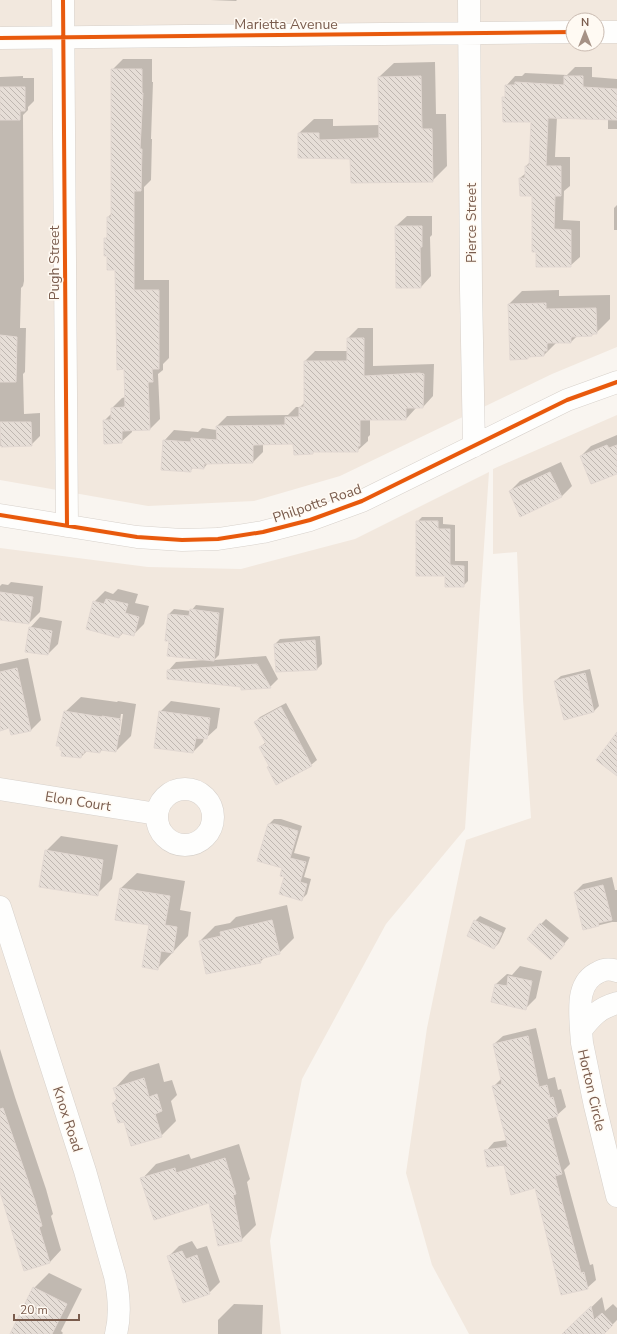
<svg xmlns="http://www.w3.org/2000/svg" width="617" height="1334" font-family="'Nunito Sans',sans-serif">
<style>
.residential{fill:#f2e8de;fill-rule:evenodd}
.shadow{fill:#0003;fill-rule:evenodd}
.building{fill:url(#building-back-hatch);stroke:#e2d8d2}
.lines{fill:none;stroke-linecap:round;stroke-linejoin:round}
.minor-casing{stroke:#d7d1cb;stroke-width:23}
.minor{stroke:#fefefd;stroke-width:22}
.cycleway-casing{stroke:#fffaf3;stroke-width:6}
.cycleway{stroke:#e8590c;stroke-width:4}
.labels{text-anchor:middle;stroke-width:3;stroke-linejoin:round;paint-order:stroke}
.street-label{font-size:14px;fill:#7a5c4d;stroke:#fffaf3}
</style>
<defs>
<pattern id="building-back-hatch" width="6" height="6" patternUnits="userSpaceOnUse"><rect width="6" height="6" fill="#e6ded7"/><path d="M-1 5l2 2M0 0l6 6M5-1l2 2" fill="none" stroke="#bfb7b1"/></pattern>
</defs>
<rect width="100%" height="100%" fill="#f9f5f0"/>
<!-- residential -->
<path class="residential" d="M0 0H617V347L552 374 340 476 254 501 148 506 0 480ZM573 20H597V44H573Z
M617 415V1334H469L432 1265 406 1173 427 1028 466 840 531 818 523 699 517 552 493 554V469Z
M489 472 465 829 386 924 302 1079 270 1241 281 1334H0V548L148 567 241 569 355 539Z"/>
<!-- shadow -->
<path class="shadow" d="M210 0H237L236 1Z
M123 59H152V82H153L151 139H152L151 180 144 187V280H169V358L163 364V370L158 374 160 419 150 429 132 430V432L121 442 104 421 112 413V408L122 398 126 397 125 368 116 269 108 255 105 239 108 236V217L112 213V70Z
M435 62 436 114H446L447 166 432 181 351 158 299 133 314 119H333V126L380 125 379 77 394 63Z
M575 67H592V77L617 79V129H608V119L557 117 555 157H570V186L564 191 563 220 580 221V257L570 266 533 195 520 178 526 173V166L531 161 532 122 503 98 506 95V86L515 76H522L525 73 567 75Z
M23 76V78H34V101L28 107V110L23 115 24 281 23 286 21 288 20 328H26L25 372 23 374 24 414 40 413V436L31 445 0 446V77Z
M617 205V230H614V208Z
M407 216H432V235L430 237 431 276 421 287 396 226Z
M559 290V296L610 295V319L596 333 592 335 577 336 571 342H557L544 355 530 356 527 358 509 304 522 291Z
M358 328H373V366L434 364 433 396 423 407H416V408L406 419H370V435L368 437V441L357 451H315L312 453 294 443 263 444V452L253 462 208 463 204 468 194 467 190 471 164 441 174 430 198 432 202 428 217 430V426L227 416 288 415 296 407H300L305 402V361L315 351H348V338Z
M617 435V473L581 456 591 446Z
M561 462 572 486 561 497 510 491 520 481Z
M422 517H443V524L455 525V561H468V581L463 586 446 576 417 522Z
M11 582 43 586 40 612 29 623 0 619V586L2 584 8 585Z
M118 589 138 594 135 603 149 606 144 624 133 635 124 632 119 637 94 602 105 591 113 594Z
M196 605 224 608 219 655 214 660 266 656 278 679 270 687H241L168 671 176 662 205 660 170 640 169 614 174 609 191 611Z
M40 617 62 621 58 644 48 654 30 628Z
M320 636 322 664 317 669 275 644 280 639Z
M28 658 41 720 31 730 10 727 0 719V664Z
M590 669 599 706 594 711 555 681 561 676Z
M81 697 117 702 118 701 136 704 131 736 116 751 103 749 100 752 87 751 81 757 63 750 65 712ZM121 714H123L120 735H118Z
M171 701 220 708 217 728 206 738H204L203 742 193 752 160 712Z
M286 703 317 760 311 765 276 784 270 765 260 747 266 742 255 722 260 717Z
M274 819H281L302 826 294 853 310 857 304 877 311 879 307 894 302 899 285 876 269 824Z
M61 836 118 845 112 879 97 894 46 851Z
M137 873 185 881 180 910 191 912 188 936 157 969 150 924 121 888Z
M612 877 615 890H617V922H612L584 929 575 892 583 884Z
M287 905 294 938 279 953 266 956 260 962 200 941 215 926 230 923 236 917Z
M480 916 506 928 499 943 494 948 475 921Z
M546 919 569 938 556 953 541 924Z
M520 966 542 971 536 998 526 1008 492 1002 496 984 507 974 512 975Z
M536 1028 548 1079 555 1077 558 1090 561 1089 566 1107 556 1116 570 1164 564 1170 590 1265 593 1264 596 1280 587 1288 536 1187 486 1151 494 1142 507 1140 493 1087 502 1078 494 1044 503 1036Z
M0 1049 15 1097 46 1189 53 1214 51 1216 61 1250 50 1262 24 1270 0 1187Z
M159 1063 164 1082 172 1080 177 1095 171 1101 176 1121 161 1136 113 1103 118 1098 115 1088 130 1072Z
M239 1144 250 1179 247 1182 256 1225 241 1240 209 1202 142 1179 156 1164 189 1154 191 1159Z
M192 1241 197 1249 207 1246 220 1282 209 1293 169 1256 179 1246Z
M49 1273 82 1289 61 1331 63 1333 62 1334H11L34 1288Z
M602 1297 605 1311 613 1304 617 1308V1320L603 1334H573L579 1319Z
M234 1304 263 1305 262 1334H218V1320Z"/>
<!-- building -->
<path class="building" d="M111 69H142V93H143L140 149H142L141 191H134V290H159V369H152L153 382H148L150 430 122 431V443L104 444 103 420H111V408L125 407 124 369 117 370 115 270H107V256H104V238H107V217H111Z
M421 76 422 129H432L433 182 351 183 350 159 298 158V133H319V140L379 138 378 77Z
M564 76H583V87L617 89V120L548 118 546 166H561V196H555L554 229 571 230V267H536V252H532V196H520L519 178H525V166H529L531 122H503L502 97H505V85H515V82L564 85Z
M0 87H25V111H20V120H0Z
M395 226H422V247H420L421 288H396Z
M546 303V309L596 308 597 334H592V336L571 337V343H547V351H544V356L528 357V359L510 360 508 304Z
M0 335 17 337 16 382H0Z
M347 338H364V376L419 373 424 374 423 408H406V420H360V446H358V452H313V454L294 455 293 444 253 445V463L204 464V469L191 468V472L161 470 163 440 191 442V438L217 440 216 426 285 425V417H299V407H304V361H347Z
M0 422H31L32 446 1 447Z
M607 445 609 448 617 445V474L591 484 580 456Z
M550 472 562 497 520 517 509 491Z
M416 521H438V529H450V565L464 566V587H445V576H416Z
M0 592 33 597 29 624 0 620Z
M106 599 128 604 125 613 139 617 134 636 121 633 119 638 86 629 93 601 104 604Z
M190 609 219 613 214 661 167 656 169 641H165L168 614 189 616Z
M29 627 52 631 48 655 25 652Z
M315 640 317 670 276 672 274 644Z
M257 664 271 688 241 690V687L167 679V670Z
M17 668 31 731 11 735 9 728 0 731V672Z
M585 673 594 712 564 720 554 681Z
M281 707 312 766 276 785 267 767 269 766 259 747 266 744 254 722Z
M64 711 102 717V716L121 719 116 752 100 750V753L84 751V754L82 753 81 758 61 756 62 750H60V746H56Z
M159 711 210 718 207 739 196 738 193 753 154 748Z
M617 732V776L596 760Z
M268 824H275L298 831 290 858 306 862 300 882 307 884 302 901 279 894 284 877 280 876 282 868 257 861Z
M45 850 103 860 98 896 39 887Z
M603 885 612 920 598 923 599 926 583 930 574 892Z
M120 888 170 896 165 925 177 927 173 953 161 951 158 970 142 967 149 925 115 920Z
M272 920 280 954 260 959 261 963 206 974 199 941 221 936 220 932Z
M474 920 502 933 494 949 467 936Z
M540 923 565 944 551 960 527 939Z
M508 976 532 981 526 1010 491 1002 495 984 507 986Z
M528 1036 539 1087 547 1085 550 1098 553 1097 558 1116 547 1119 562 1174 555 1176 581 1273 584 1272 588 1289 561 1295 535 1188 511 1195 504 1165 487 1167 484 1150 508 1147 492 1086 502 1084 493 1044Z
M144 1078 149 1097 157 1094 162 1111 155 1114 162 1137 131 1146 124 1122 118 1123 112 1103 116 1101 115 1100 117 1099 113 1088Z
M3 1108 35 1201 42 1226 39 1227 50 1263 24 1271 0 1192V1109Z
M225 1158 236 1194 233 1195 242 1241 218 1246 209 1203 154 1220 140 1178 175 1168 176 1173Z
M182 1251 186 1259 197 1255 210 1294 183 1303 167 1256Z
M33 1287 67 1304 52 1334H10Z
M591 1306 594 1320 602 1313 613 1325 604 1334H562Z"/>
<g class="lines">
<defs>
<path id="minor" d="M63 0 67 526
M469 0 471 289 474 446
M597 32H617
M0 38 573 32
M0 515 137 537 182 540 218 539 263 532 310 520 362 501 567 400 617 382
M0 789 157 814
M157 817a28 28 0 1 1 56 0a28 28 0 1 1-56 0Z
M0 907 85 1171 115 1276C119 1295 121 1314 116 1334
M617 1003C599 1008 592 1016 581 1030L582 1043 595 1106 617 1196
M581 1030C580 1009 576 982 599 972 604 969 611 969 617 971"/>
</defs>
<!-- minor casing -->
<use href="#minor" class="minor-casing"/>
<!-- minor -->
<use href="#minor" class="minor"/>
<defs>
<path id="cycleway" d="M63 0 67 526
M0 38 573 32
M0 515 137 537 182 540 218 539 263 532 310 520 362 501 567 400 617 382"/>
</defs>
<!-- cycleway casing -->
<use href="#cycleway" class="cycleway-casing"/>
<!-- cycleway -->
<use href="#cycleway" class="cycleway"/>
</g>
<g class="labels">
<!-- street labels -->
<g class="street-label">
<text x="286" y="29">Marietta Avenue</text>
<text transform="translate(471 223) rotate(-90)" y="5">Pierce Street</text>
<text transform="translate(54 263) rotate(-90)" y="5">Pugh Street</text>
<text transform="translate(317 503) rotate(-19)" y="5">Philpotts Road</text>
<text transform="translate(78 801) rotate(9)" y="5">Elon Court</text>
<text transform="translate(592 1090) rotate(77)" y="5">Horton Circle</text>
<text transform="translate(68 1119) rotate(72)" y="5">Knox Road</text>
</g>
</g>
<!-- north arrow -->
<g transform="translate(585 32)"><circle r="19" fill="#fffaf3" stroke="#cabbb1"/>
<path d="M0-3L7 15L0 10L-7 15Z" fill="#a69286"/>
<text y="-6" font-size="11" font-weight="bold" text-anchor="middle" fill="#7a5c4d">N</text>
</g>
<!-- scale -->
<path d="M14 1314v6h65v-6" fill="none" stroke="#7a5c4d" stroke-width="2"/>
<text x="20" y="1314" font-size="12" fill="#7a5c4d" stroke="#fffaf3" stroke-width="3" paint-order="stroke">20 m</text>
</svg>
